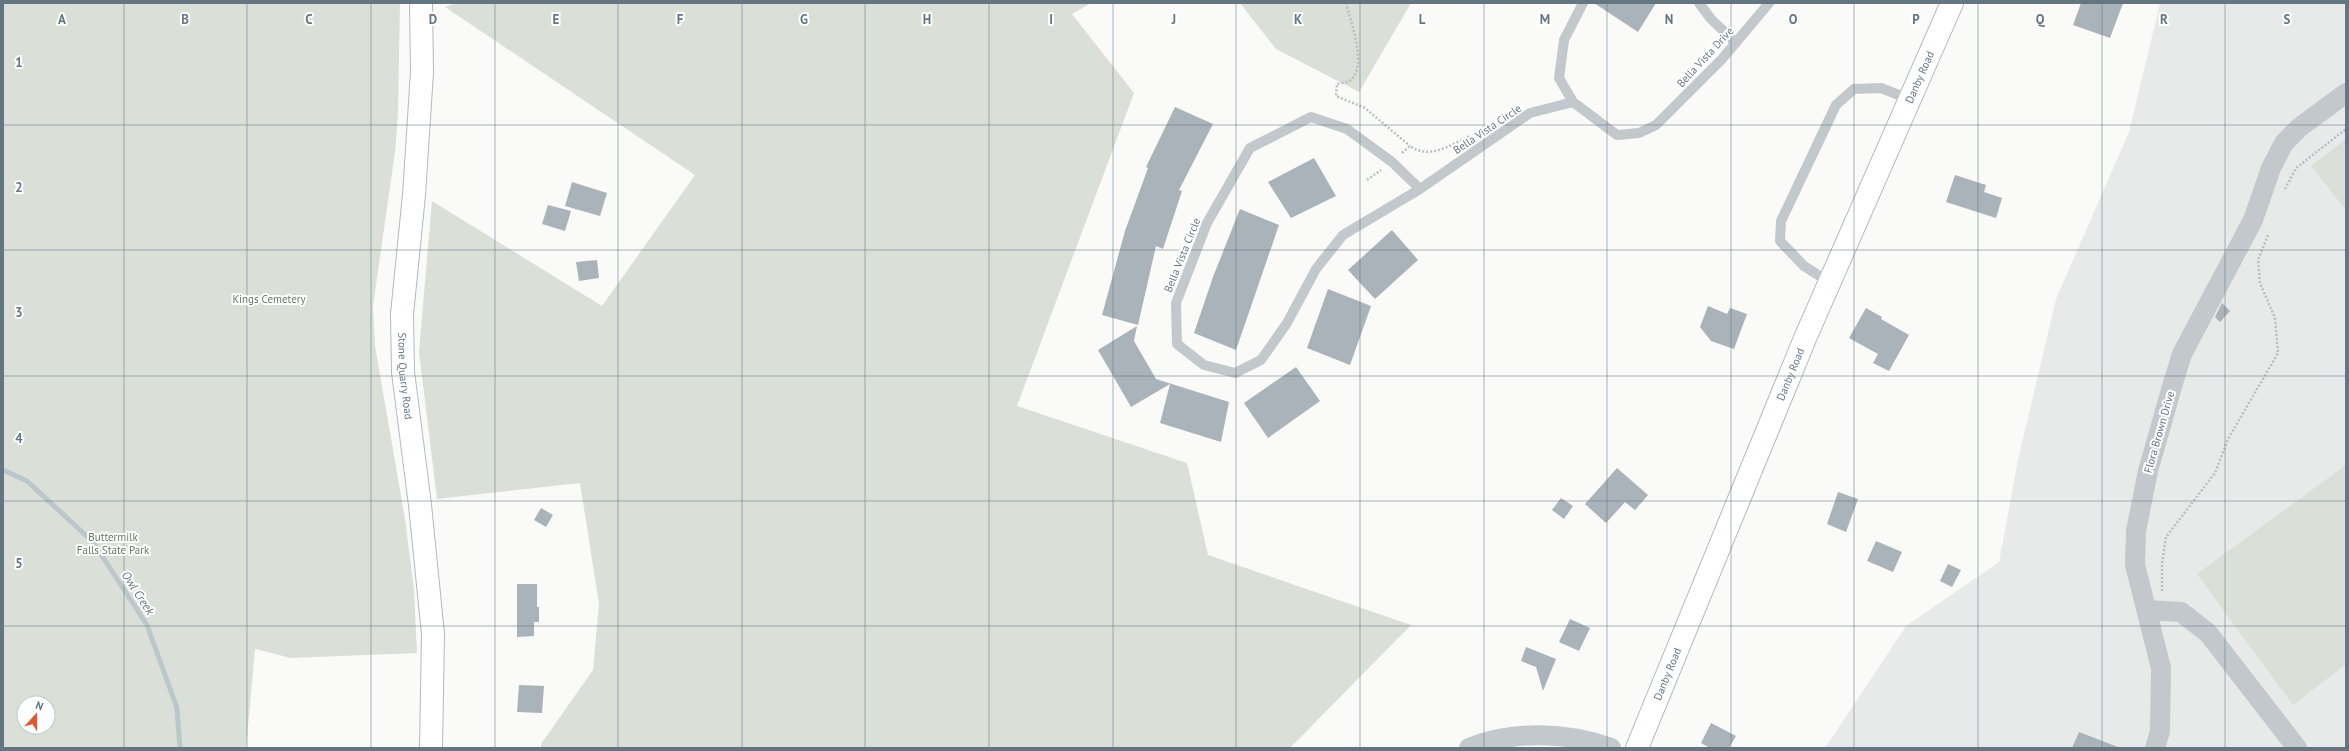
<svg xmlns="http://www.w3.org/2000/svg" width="2349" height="751" font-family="'PT Sans',sans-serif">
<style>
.built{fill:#e8e9e9}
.green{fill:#dadfd7;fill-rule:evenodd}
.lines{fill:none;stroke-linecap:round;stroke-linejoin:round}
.stream{stroke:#bbc7cb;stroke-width:5}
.building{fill:#aab3b9}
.secondary-casing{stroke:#b3babf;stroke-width:24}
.path{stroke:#bbbfc2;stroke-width:2.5;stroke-dasharray:2 2;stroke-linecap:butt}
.lane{stroke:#c3c8cc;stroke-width:10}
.street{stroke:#c3c8cc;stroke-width:20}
.secondary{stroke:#fff;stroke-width:22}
.grid{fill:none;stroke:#657683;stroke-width:1;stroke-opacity:0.55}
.labels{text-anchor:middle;stroke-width:4;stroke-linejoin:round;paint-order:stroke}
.street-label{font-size:11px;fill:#657683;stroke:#fff}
.park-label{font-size:11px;fill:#687a64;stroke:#fff}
.water-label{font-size:12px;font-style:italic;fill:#60757c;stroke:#fff}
.grid-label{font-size:13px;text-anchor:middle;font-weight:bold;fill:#657683;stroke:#fff;stroke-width:4;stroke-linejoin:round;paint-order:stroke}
</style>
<rect width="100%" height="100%" fill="#fafaf8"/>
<!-- built -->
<path class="built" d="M2160 3H2346V748H1825L1906 626 1999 562 2018 460 2056 299 2129 132Z"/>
<!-- green -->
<path class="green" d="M3 3H400L398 112 395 152 373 306 375 346 405 519 414 590 417 653 291 658 255 649 246 748H3ZM24 703H48V727H24Z
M456 3H1091L1072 14 1134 93 1017 406 1187 463 1208 555 1411 625 1290 748H541V744L593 670 599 604 580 483 437 499 419 352 432 201 602 306 695 175 445 7Z
M1240 3H1411L1359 92 1276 49Z
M2346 139V210L2311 166Z
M2346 465V664L2293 705 2197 574Z"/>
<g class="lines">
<!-- stream -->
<path class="stream" d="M3 470 27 481 93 542 147 625 177 708 180 748"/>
</g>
<!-- building -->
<path class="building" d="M1594 3H1656L1638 32Z
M2081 3H2123L2110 38 2073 25Z
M1175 107 1213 124 1179 190 1182 191 1163 249 1156 246 1138 325 1102 315 1125 231 1148 168 1146 167Z
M1314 158 1336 196 1291 218 1268 182Z
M1955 175 1986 185 1984 192 2002 198 1996 218 1946 202Z
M572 182 607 193 600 216 565 206Z
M548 205 571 211 565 231 542 224Z
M1240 209 1279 225 1236 350 1194 333 1213 277Z
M1392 230 1418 260 1375 299 1348 270Z
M597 260 599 278 579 281 576 262Z
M1328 289 1371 306 1350 365 1307 348Z
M2222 303 2230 311 2220 322 2215 317Z
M1708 306 1727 314 1730 308 1747 314 1734 349 1711 341 1700 327Z
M1866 308 1882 317 1881 319 1909 335 1889 371 1873 363 1878 354 1849 338Z
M1137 326 1134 341 1156 379 1229 402 1221 442 1160 423 1170 384 1131 407 1098 350Z
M1296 367 1320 401 1268 438 1244 403Z
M1617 468 1648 495 1635 510 1625 502 1606 523 1585 504Z
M1838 492 1858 499 1846 532 1827 524Z
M1561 498 1573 506 1564 519 1552 510Z
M541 508 553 515 546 527 534 520Z
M1876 541 1902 552 1893 572 1867 561Z
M1948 564 1961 570 1952 587 1940 581Z
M517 584H537V607H539V622H534V636L517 637Z
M1570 619 1590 628 1579 651 1559 642Z
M1526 647 1556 659 1543 691 1536 667 1521 661Z
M519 685 544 686 542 713 517 712Z
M1711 723 1736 736 1729 748H1710L1701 743Z
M2079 732 2118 747V748H2072Z"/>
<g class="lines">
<defs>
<g id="secondary">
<path id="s1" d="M421 3 422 72 414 195 402 314 403 372 420 505 433 634 431 748"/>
<path id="s2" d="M1637 748 1806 336 1952 3"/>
</g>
</defs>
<!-- secondary casing -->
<use href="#secondary" class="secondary-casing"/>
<!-- path -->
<path class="path" d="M1346 3C1350 20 1369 69 1349 81 1346 83 1340 83 1337 84L1336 96 1365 108 1410 146
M1402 153 1410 146C1430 160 1450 145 1470 136
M1367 180 1381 170
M2285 189 2296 168 2346 129
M2162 591V564L2166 537 2215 473 2228 439 2278 353 2275 318 2260 283 2258 260 2268 235"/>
<!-- lane -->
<path class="lane" d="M1583 3 1564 40 1559 78 1573 102 1617 135 1639 133 1656 125 1722 59 1769 3
M1699 3 1711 19 1736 43
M1420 189 1392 162 1347 129 1311 117 1250 148 1207 223 1176 303 1177 344 1204 365 1235 373 1261 360 1287 323 1316 269 1343 235 1420 189 1530 113 1573 102
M1829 282 1804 266 1780 241 1781 221 1836 105 1854 89 1881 88 1909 99"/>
<!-- street -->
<path class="street" d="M2147 610 2181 612 2208 633 2297 748
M1469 748C1513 730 1567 732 1611 748
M2155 748 2160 731 2161 668 2135 565 2136 531 2148 471 2173 383 2182 354 2253 220 2271 168 2284 143 2300 127 2346 93"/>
<!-- secondary -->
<use href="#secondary" class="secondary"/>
</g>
<!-- grid -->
<path class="grid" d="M124 3V748M247 3V748M371 3V748M495 3V748M618 3V748M742 3V748M865 3V748M989 3V748M1113 3V748M1236 3V748M1360 3V748M1484 3V748M1607 3V748M1731 3V748M1854 3V748M1978 3V748M2102 3V748M2225 3V748M3 125H2346M3 250H2346M3 376H2346M3 501H2346M3 626H2346"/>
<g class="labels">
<!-- street labels -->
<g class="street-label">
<text transform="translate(1705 57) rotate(-47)" y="4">Bella Vista Drive</text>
<text dy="4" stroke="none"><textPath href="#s2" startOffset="728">Danby Road</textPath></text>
<text transform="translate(1487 129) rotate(-34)" y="4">Bella Vista Circle</text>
<text transform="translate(1182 255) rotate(-68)" y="4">Bella Vista Circle</text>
<text dy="4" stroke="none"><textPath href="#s2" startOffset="404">Danby Road</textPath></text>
<text dy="4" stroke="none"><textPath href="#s1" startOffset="374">Stone Quarry Road</textPath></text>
<text transform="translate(2159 432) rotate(-74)" y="4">Flora Brown Drive</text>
<text dy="4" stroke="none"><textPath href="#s2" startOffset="80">Danby Road</textPath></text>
</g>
<!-- park labels -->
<g class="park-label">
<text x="269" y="303">Kings Cemetery</text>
<text x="113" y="541">Buttermilk<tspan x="113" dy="13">Falls State Park</tspan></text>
</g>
<!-- water labels -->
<g class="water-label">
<text transform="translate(138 593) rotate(57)" y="4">Owl Creek</text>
</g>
</g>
<g class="grid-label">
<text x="62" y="24">A</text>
<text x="185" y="24">B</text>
<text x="309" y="24">C</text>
<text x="433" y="24">D</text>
<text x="556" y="24">E</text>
<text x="680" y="24">F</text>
<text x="804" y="24">G</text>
<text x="927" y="24">H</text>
<text x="1051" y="24">I</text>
<text x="1174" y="24">J</text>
<text x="1298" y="24">K</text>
<text x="1422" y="24">L</text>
<text x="1545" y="24">M</text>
<text x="1669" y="24">N</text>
<text x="1793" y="24">O</text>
<text x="1916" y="24">P</text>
<text x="2040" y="24">Q</text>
<text x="2164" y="24">R</text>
<text x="2287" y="24">S</text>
<text x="19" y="67">1</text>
<text x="19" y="192">2</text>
<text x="19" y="317">3</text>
<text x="19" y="443">4</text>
<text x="19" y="568">5</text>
</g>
<!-- border -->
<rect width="2349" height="751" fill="none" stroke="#657683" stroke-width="8"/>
<!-- north arrow -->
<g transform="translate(36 715) rotate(21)"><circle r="19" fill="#ffffff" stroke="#c1c8cd"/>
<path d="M0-3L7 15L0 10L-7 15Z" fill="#e4572e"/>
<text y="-6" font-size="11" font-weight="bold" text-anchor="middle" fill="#657683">N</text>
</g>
</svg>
